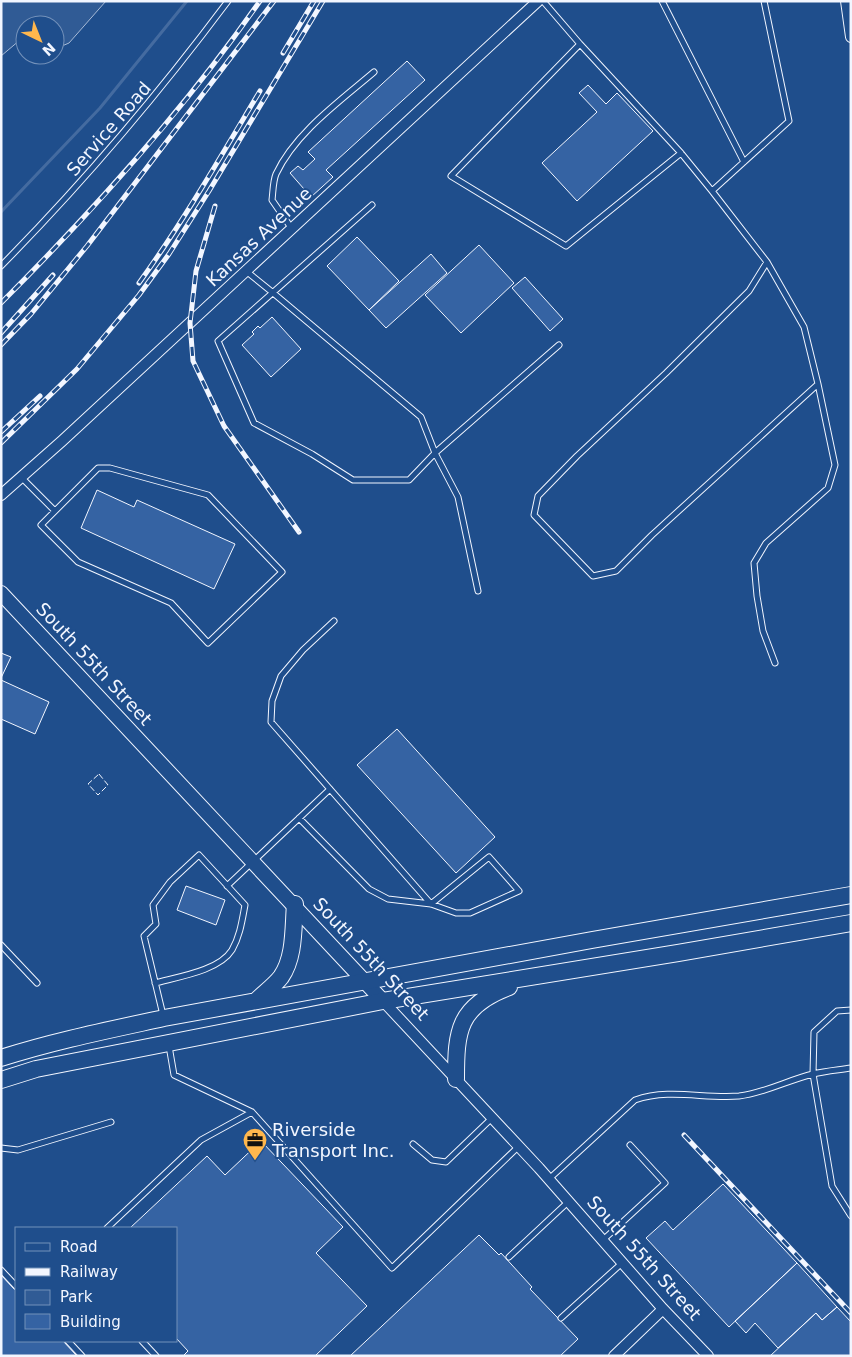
<svg xmlns="http://www.w3.org/2000/svg" width="852" height="1357" font-family="'DejaVu Sans',sans-serif">
<style>
.green{fill:#305b95;stroke:#a8bbd7}
.lines{fill:none;stroke-linecap:round;stroke-linejoin:round}
.stream{stroke:#446ba0;stroke-width:3}
.building{fill:#3563a3;stroke:#f2f6ff}
.lane-casing{stroke:#f2f6ff;stroke-width:7}
.street-casing{stroke:#f2f6ff;stroke-width:12}
.secondary-casing{stroke:#f2f6ff;stroke-width:16}
.primary-casing{stroke:#f2f6ff;stroke-width:18}
.lane{stroke:#1f4e8c;stroke-width:5}
.street{stroke:#1f4e8c;stroke-width:10}
.secondary{stroke:#1f4e8c;stroke-width:14}
.primary{stroke:#1f4e8c;stroke-width:16}
.rail-casing{stroke:#f2f6ff;stroke-width:5}
.rail{stroke:#1f4e8c;stroke-width:3;stroke-dasharray:9;stroke-linecap:butt}
.fence{stroke:#f2f6ff;stroke-width:1;stroke-dasharray:6 2.5;stroke-linecap:butt}
.labels{text-anchor:middle;stroke-width:4;stroke-linejoin:round;paint-order:stroke}
.street-label{font-size:18px;fill:#f2f6ff;stroke:#1f4e8c}
.poi-label{font-size:18px;fill:#f2f6ff;stroke:#1f4e8c;text-anchor:start}
</style>
<rect width="100%" height="100%" fill="#1f4e8c"/>
<!-- green -->
<path class="green" d="M1 1H106L69 43 55 49V25H25V43L20 40 1 56Z"/>
<g class="lines">
<!-- stream -->
<path class="stream" d="M1 212 100 108 187 1"/>
</g>
<!-- building -->
<path class="building" d="M407 61 425 80 326 170 333 177 311 197 290 173 298 166 303 170 315 159 308 152Z
M588 85 606 104 617 93 653 131 577 201 542 163 597 112 579 93Z
M357 237 399 281 369 310 327 266Z
M479 245 514 283 461 333 425 295Z
M431 254 447 273 386 328 369 310Z
M525 277 563 319 550 331 512 288Z
M272 317 301 349 271 377 242 345 254 334 252 332 258 326 260 328Z
M97 490 134 507 137 500 235 544 214 589 81 528Z
M1 653 11 657 1 678Z
M1 680 49 702 35 734 1 719Z
M397 729 495 837 456 873 357 765Z
M186 886 225 900 216 925 177 910Z
M261 1141 343 1227 316 1253 367 1306 315 1356H183L188 1351 176 1338V1228H130L207 1156 225 1175Z
M723 1184 797 1263 729 1327 646 1238 665 1221 673 1230Z
M479 1235 499 1255 501 1253 532 1287 530 1289 578 1339 560 1356H350Z
M797 1263 837 1307 822 1320 816 1313 778 1348 755 1323 746 1333 735 1321Z
M1 1275 16 1291V1341H63L77 1356H1Z
M837 1307 851 1322V1356H770L816 1313 822 1320Z"/>
<g class="lines">
<defs>
<path id="lane" d="M543 1 580 44 681 153 566 246 451 176 580 44
M662 1 744 162
M681 153 712 191 789 121 764 1
M712 191 767 262 804 327 818 384 652 535 616 571 593 576 534 515 538 496 577 456 666 373 749 291 767 262
M292 229 272 200C273 192 273 181 276 174 295 133 340 101 374 72
M1 266C84 182 157 96 228 1
M246 271 272 292 421 417 435 453 409 480H353L312 454 254 423 218 341 372 205
M98 468H110L208 495 282 572 208 643 171 603 78 562 41 525Z
M21 477 55 511
M478 591 458 497 435 453 559 345
M775 663 763 631 757 596 754 563 766 543 828 488 835 465 818 384
M299 818 369 889 388 899 431 904 456 913H470L519 891 489 857 431 904 271 722 272 701 281 676 303 650 334 621
M227 886 330 789
M1 945 37 983
M155 983C177 977 219 971 232 950 240 936 242 921 245 905L199 855 170 882 153 905 156 924 144 936 163 1015
M851 1010 837 1011 814 1032 813 1074 832 1186 851 1216
M169 1046 174 1075 252 1112 392 1268 518 1147
M413 1144 432 1160 446 1162 492 1118
M1 1148 18 1150 111 1122
M549 1179 635 1100C670 1088 704 1099 739 1096 765 1093 788 1080 813 1074 825 1071 838 1070 851 1068
M107 1228 201 1140 252 1112
M603 1240 665 1183 630 1145
M509 1257 568 1202
M1 1270 16 1286
M561 1318 622 1263
M68 1341 82 1356
M142 1341 156 1356"/>
<path id="street" d="M846 1 851 37
M1 495 62 441 538 1
M383 1001 539 1168 663 1309 708 1356
M614 1356 663 1309"/>
<path id="secondary" d="M1 593 383 1001"/>
<path id="primary" d="M256 1001C264 993 274 986 281 977 295 957 293 928 295 904
M1 1058C54 1041 109 1030 164 1018L592 940 851 895
M456 1079C456 1031 458 1006 509 987
M1 1080 36 1069 383 1001 678 953 851 923"/>
</defs>
<!-- lane casing -->
<use href="#lane" class="lane-casing"/>
<!-- street casing -->
<use href="#street" class="street-casing"/>
<!-- secondary casing -->
<use href="#secondary" class="secondary-casing"/>
<!-- primary casing -->
<use href="#primary" class="primary-casing"/>
<!-- lane -->
<use href="#lane" class="lane"/>
<!-- street -->
<use href="#street" class="street"/>
<!-- secondary -->
<use href="#secondary" class="secondary"/>
<!-- primary -->
<use href="#primary" class="primary"/>
<defs>
<path id="rail" d="M283 53 314 1
M215 206 196 271 190 323 193 361 224 426 299 532
M139 283C183 222 221 156 260 91
M1 303C95 209 184 110 260 1
M1 333 53 275
M1 345 31 314 87 246 274 1
M1 432 40 396
M1 443 77 369 139 295 169 254 209 191 323 1
M684 1135 851 1313"/>
</defs>
<!-- rail casing -->
<use href="#rail" class="rail-casing"/>
<!-- rail -->
<use href="#rail" class="rail"/>
<!-- fence -->
<path class="fence" d="M99 774 108 785 98 795 88 784Z"/>
</g>
<!-- icons -->
<defs>
<symbol id="office-pin" viewBox="-11 -11 22 30"><path d="M0 17L-7.5 6A9.5 9.5 0 1 1 7.5 6Z" fill="#ffb74d" stroke="#1f4e8c"/><path d="M-6-3h4V-5.5h4V-3h4V5H-6ZM-1-4.5V-3h2v-1.5ZM-6 0V1H6V0Z" fill="#111"/></symbol>
</defs>
<g fill-rule="evenodd">
<use href="#office-pin" x="241" y="1126" width="28" height="38"/>
</g>
<g class="labels">
<!-- street labels -->
<g class="street-label">
<text transform="translate(109 129) rotate(-49)" y="6">Service Road</text>
<text transform="translate(259 237) rotate(-43)" y="6">Kansas Avenue</text>
<text transform="translate(94 664) rotate(47)" y="6">South 55th Street</text>
<text transform="translate(371 959) rotate(47)" y="6">South 55th Street</text>
<text transform="translate(644 1258) rotate(48)" y="6">South 55th Street</text>
</g>
<!-- poi labels -->
<g class="poi-label">
<text x="272" y="1136">Riverside<tspan x="272" dy="21">Transport Inc.</tspan></text>
</g>
</g>
<!-- border -->
<rect width="852" height="1357" fill="none" stroke="#f2f6ff" stroke-width="5"/>
<!-- legend -->
<rect x="15" y="1227" width="162" height="115" fill="#1f4e8c" stroke="#7391ba"/>
<rect x="25" y="1243" width="25" height="8" fill="#1f4e8c" stroke="#7391ba"/>
<text x="60" y="1252" font-size="15" fill="#f2f6ff">Road</text>
<rect x="25" y="1268" width="25" height="8" fill="#f2f6ff" stroke="#7391ba"/>
<text x="60" y="1277" font-size="15" fill="#f2f6ff">Railway</text>
<rect x="25" y="1290" width="25" height="15" fill="#305b95" stroke="#7391ba"/>
<text x="60" y="1302" font-size="15" fill="#f2f6ff">Park</text>
<rect x="25" y="1314" width="25" height="15" fill="#3563a3" stroke="#7391ba"/>
<text x="60" y="1327" font-size="15" fill="#f2f6ff">Building</text>
<!-- north arrow -->
<g transform="translate(40 40) rotate(137)"><circle r="24" fill="#1f4e8c" stroke="#7391ba"/>
<path d="M0-4L9 19L0 12L-9 19Z" fill="#ffb74d"/>
<text y="-8" font-size="14" font-weight="bold" text-anchor="middle" fill="#f2f6ff">N</text>
</g>
</svg>
